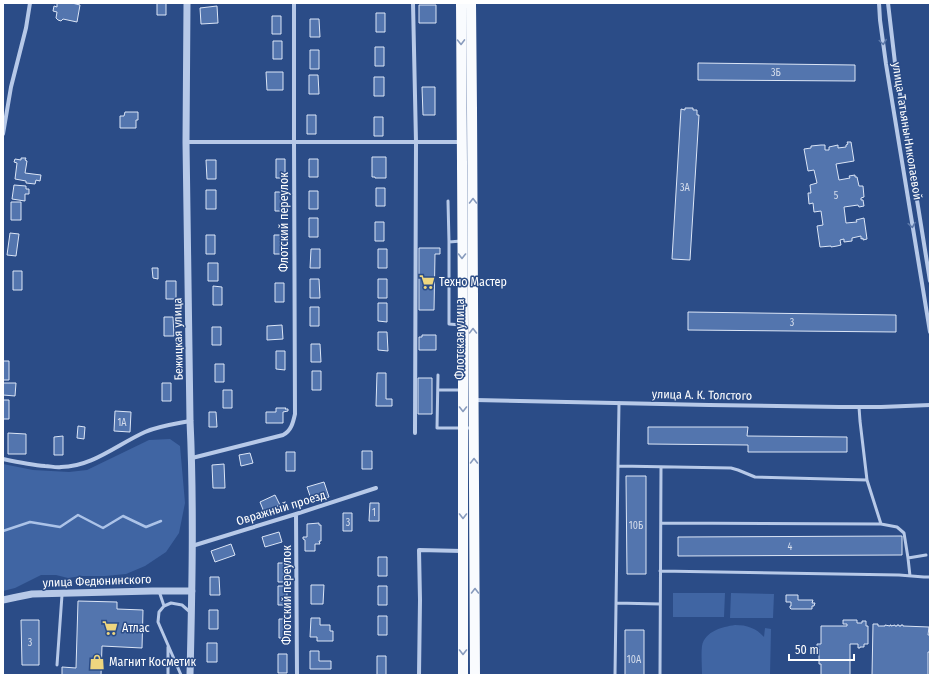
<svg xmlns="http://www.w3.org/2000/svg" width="933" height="678" font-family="'Fira Sans Condensed',sans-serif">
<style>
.green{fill:#4065a3}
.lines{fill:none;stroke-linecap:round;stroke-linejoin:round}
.stream{stroke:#acc3e8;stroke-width:2.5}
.building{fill:#5375ae;stroke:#dbe5f6}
.service{stroke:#b7c9e8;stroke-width:3}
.minor{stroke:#b7c9e8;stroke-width:4}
.tertiary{stroke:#b7c9e8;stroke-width:7}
.primary{stroke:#f9fbfe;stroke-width:10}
.oneway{stroke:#889bbd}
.oneway2{stroke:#5c78a9}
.labels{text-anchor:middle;stroke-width:3;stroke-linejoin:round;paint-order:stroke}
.number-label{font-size:10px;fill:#d4dceb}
.street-label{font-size:12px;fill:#fff;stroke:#2b4c87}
.poi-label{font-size:12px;fill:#fff;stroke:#2b4c87;text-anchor:start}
</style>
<rect width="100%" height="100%" fill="#2b4c87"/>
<!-- green -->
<path class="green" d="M170 439 180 446 185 503 179 533 166 552 145 566 126 574 105 576H81L68 578 56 575H41L15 588 3 591V464L33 470 69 472 87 470 149 440Z
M673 593H725L724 617H673Z
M731 593 774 594 773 618H730Z
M735 625C747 625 756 628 764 637L765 628 771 629 770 675H702C702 666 701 654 702 646 705 631 722 627 735 625Z"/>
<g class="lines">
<!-- stream -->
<path class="stream" d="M3 531 30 522 60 527 78 515 103 528 123 516 146 527 161 521"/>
</g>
<!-- building -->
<path class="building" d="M57 3H72L80 5 77 22 63 19 61 21 58 20 56 18 57 12 53 11 54 6 57 7Z
M157 3H166V15H157Z
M419 5H436V23H419Z
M217 6 218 23 201 24 200 8Z
M376 13H385V32H376Z
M272 16H281V34H272Z
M310 19H319L320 37H310Z
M273 41H282V59H273Z
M375 47H384V66H375Z
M310 50H319V69H310Z
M698 63 855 65V81L698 80Z
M266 72H283V90H267Z
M309 75H318L319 94H309Z
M374 77H384V96H374Z
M422 87H435V115H423Z
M685 108H693V110H697V115H699L690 260 672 259 681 109 685 110Z
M125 112H138V120H136V128H120V116H124Z
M307 115H316V134H307Z
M374 117H383V136H374Z
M847 142H851L854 161 836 164 839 180 850 178 849 176 855 175V177H857L859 186H863L864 197 861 198V200H863L864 206 859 207 858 205 844 207 846 223 857 222 856 220 864 218 867 239 863 240V238L861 239V236L852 238V241L844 242V239L840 240 841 245 837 246 831 247V246L820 247 817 226 823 225 821 211 814 212 813 203 809 204 808 193H811L810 185 817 183 814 170 808 171 804 149 811 148V146L821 145H825V150H829V147L838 145V148L846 147V145L848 144Z
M372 157H386V178H375V177H372Z
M21 158H26L25 160 27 161 25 173 41 175 40 181 36 180 35 184 26 183V181L15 179 17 163 14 162 15 159 21 160Z
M276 159H285V178H276Z
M309 159H318V177H309Z
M206 160H216V179H207Z
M14 185 26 186V189H29V194H25V201L12 199Z
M376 188H385V206H376Z
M206 190H216V209H206Z
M309 191H318V209H309Z
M275 192H284L285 211H275Z
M11 202H21V220H11Z
M309 218H318V237H309Z
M375 222H384V241H375Z
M10 233 19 234 16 256 7 255Z
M206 235H215V254H206Z
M274 235H283V254H274Z
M419 248H440V254H435L434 310H419Z
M311 249H320V268H310Z
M378 249H387V268H378Z
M208 263H218V281H208Z
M152 268H158V279L153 278Z
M13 271H22V290H13Z
M310 279H319L320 298H310Z
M378 279H387V298H378Z
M166 281H176V299H166Z
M275 283H284V302H275Z
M213 286 222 287V305H213Z
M378 303H387V322L378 321Z
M310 307H319V326H310Z
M688 312 896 315V332L688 330Z
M164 317H173L174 336H164Z
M282 325 283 339 267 340V326Z
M212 327H221V345H212Z
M378 332H387L388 351 378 350Z
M422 335H436V350H419V337H422Z
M311 344H320L321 362H311Z
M276 351H285V370L276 369Z
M3 361H9V380H3Z
M215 364H224V382H215Z
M312 371H321V390H312Z
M377 373H386V399H392V406H376Z
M418 378H432V414H418Z
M3 383H16L15 396 3 395Z
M162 383H171V401H162Z
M223 390H232V408H223Z
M3 400H9V419H3Z
M276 408H286L285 409H288V411L283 412V423H266V412H276Z
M115 411 131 412 130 432 114 431Z
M209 412H216L217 427H209Z
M78 426 85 427 84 439 77 438Z
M648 427H748L747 436 847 437V452H748V445L648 444Z
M8 433 26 434V454H8Z
M63 436V455H54V437Z
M362 451H372V469H362Z
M286 452H295V471H286Z
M250 453 253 463 241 466 239 455Z
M224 464 225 488H213L212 465Z
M626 476H646V574H627Z
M324 482 329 497 312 502 307 487Z
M275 495 280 505 264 512 260 502Z
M370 503H379V521H369Z
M343 513H352V531H343Z
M319 523V525H321V541H319L320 544H315V551H305V540L303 539V537H307V524Z
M279 532 282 542 265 547 262 537Z
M902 536V555L678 556V537Z
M231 544 235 555 215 562 211 551Z
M378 557H387V576H378Z
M278 563H287V582H278Z
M210 577H219L220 595H210Z
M311 585H324L323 604H311Z
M278 586H287V605H278Z
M378 586H387V605H378Z
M786 595H798V600H813L812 603H815L814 606H812V609H791L790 608V606H791V602H786Z
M78 601 117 602V609L143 610 142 648 102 646 101 675H62V667L76 668Z
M209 610H218V629H209Z
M378 616H387V635H378Z
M311 618H320V625H330V631H333V641H317V637H310Z
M279 619H288L289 638H279Z
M21 620H39V665H22Z
M843 620H857V623H862V621H866V626H868V644H864V647H860V648H858V644H850V675H821V664H819V649H817V644H821V626H847V624H843Z
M873 624H878V626H885V625L890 626V625H891V626L895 625V626H897V625H899V626H901V625H903V626L929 627 928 635H930V652H928V675H872Z
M625 630H644V675H625Z
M207 643H217V662H207Z
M310 651H319V661H331V669H310Z
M278 654H287V673H278Z
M377 656H386V675H377Z"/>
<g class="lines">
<!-- service -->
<path class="service" d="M448 201 449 242 461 241
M449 242V324L461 325
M438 375 437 428H473
M438 390H461
M619 403 618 466 731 468 738 470 755 477 867 480
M859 407 860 421 867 480 881 524
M661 523 881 524 897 527 904 533 908 558 910 576
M908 558 926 555
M660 571 899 575 924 577H930
M159 591 164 606
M616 603 660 604
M57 665 62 595
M168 675V647
M181 675 158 622 159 612 164 606 171 603 182 605 190 612
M615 675 618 466
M660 675 661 467"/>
<!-- minor -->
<path class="minor" d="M413 3 416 142 415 433
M879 3 880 20 886 64 930 332
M888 3 895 63 930 281
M3 134 11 87 26 28 30 3
M186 142H462
M475 400 709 405 839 407H881L930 405
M192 458 283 435C291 431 293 423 295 414L294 142V3
M3 459C17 462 31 465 45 466 50 466 56 468 61 467 92 467 118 444 145 432 159 426 175 424 190 421
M296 514 297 675
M192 546 296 514 376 488
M419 675 420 600 419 550 462 551"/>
<!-- tertiary -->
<path class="tertiary" d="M187 3 186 142 190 421C194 506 192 591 190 675
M3 600 17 597 32 594 152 591H192"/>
<!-- primary -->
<path class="primary" d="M461 3 463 325V675
M471 3 472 109 475 675"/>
</g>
<!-- one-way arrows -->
<defs><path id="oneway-chevron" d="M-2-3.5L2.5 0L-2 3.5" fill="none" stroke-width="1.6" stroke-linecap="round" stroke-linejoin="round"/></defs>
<g class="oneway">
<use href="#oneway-chevron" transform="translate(461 42) rotate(89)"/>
<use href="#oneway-chevron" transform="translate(473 201) rotate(-90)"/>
<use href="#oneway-chevron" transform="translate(462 256) rotate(90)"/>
<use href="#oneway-chevron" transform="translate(473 331) rotate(-90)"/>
<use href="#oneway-chevron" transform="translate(463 409) rotate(90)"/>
<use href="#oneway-chevron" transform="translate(474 461) rotate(-90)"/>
<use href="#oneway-chevron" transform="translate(463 516) rotate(90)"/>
<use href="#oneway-chevron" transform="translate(475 591) rotate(-90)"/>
<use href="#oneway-chevron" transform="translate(463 652) rotate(90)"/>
</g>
<g class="oneway2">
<use href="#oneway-chevron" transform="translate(883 42) rotate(82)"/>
<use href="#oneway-chevron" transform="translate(912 225) rotate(81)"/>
</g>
<!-- icons -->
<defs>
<symbol id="supermarket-bare" viewBox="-9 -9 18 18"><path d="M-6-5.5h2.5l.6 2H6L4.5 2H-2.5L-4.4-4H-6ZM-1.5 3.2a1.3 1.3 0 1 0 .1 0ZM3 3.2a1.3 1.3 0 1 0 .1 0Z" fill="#eed67f" stroke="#2b4c87" stroke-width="2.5" paint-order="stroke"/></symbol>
<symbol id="shop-bare" viewBox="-9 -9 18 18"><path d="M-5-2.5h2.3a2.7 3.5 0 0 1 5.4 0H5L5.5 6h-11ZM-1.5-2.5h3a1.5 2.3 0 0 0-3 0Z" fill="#eed67f" stroke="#2b4c87" stroke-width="2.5" paint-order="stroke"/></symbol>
</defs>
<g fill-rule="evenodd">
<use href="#supermarket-bare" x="416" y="271" width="22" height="22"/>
<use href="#supermarket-bare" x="99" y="617" width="22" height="22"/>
<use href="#shop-bare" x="86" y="651" width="22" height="22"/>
</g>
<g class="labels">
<!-- number labels -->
<g class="number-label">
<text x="776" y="76">3Б</text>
<text x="685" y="191">3А</text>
<text x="836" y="199">5</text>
<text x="792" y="326">3</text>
<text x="122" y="426">1А</text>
<text x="374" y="516">1</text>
<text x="348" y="526">3</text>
<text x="636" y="529">10Б</text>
<text x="790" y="550">4</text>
<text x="30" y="646">3</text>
<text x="634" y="663">10А</text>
</g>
<!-- street labels -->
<g class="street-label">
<text transform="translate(907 131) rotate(81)" y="4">улица Татьяны Николаевой</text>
<text transform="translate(284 222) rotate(-90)" y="4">Флотский переулок</text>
<text transform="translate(178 339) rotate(-91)" y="4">Бежицкая улица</text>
<text transform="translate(460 339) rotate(-90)" y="4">Флотская улица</text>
<text transform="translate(702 395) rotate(1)" y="4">улица А. К. Толстого</text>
<text transform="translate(281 508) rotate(-17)" y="4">Овражный проезд</text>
<text transform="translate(97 581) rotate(-2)" y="4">улица Федюнинского</text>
<text transform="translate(287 595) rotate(-90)" y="4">Флотский переулок</text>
</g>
<!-- poi labels -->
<g class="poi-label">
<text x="439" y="286">Техно Мастер</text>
<text x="122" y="632">Атлас</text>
<text x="109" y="666">Магнит Косметик</text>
</g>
</g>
<!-- border -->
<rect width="933" height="678" fill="none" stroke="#ffffff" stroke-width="8"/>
<!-- scale -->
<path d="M789 654v6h65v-6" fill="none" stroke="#ffffff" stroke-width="2"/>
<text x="795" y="654" font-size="12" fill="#ffffff" stroke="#2b4c87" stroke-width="3" paint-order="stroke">50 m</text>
</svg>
